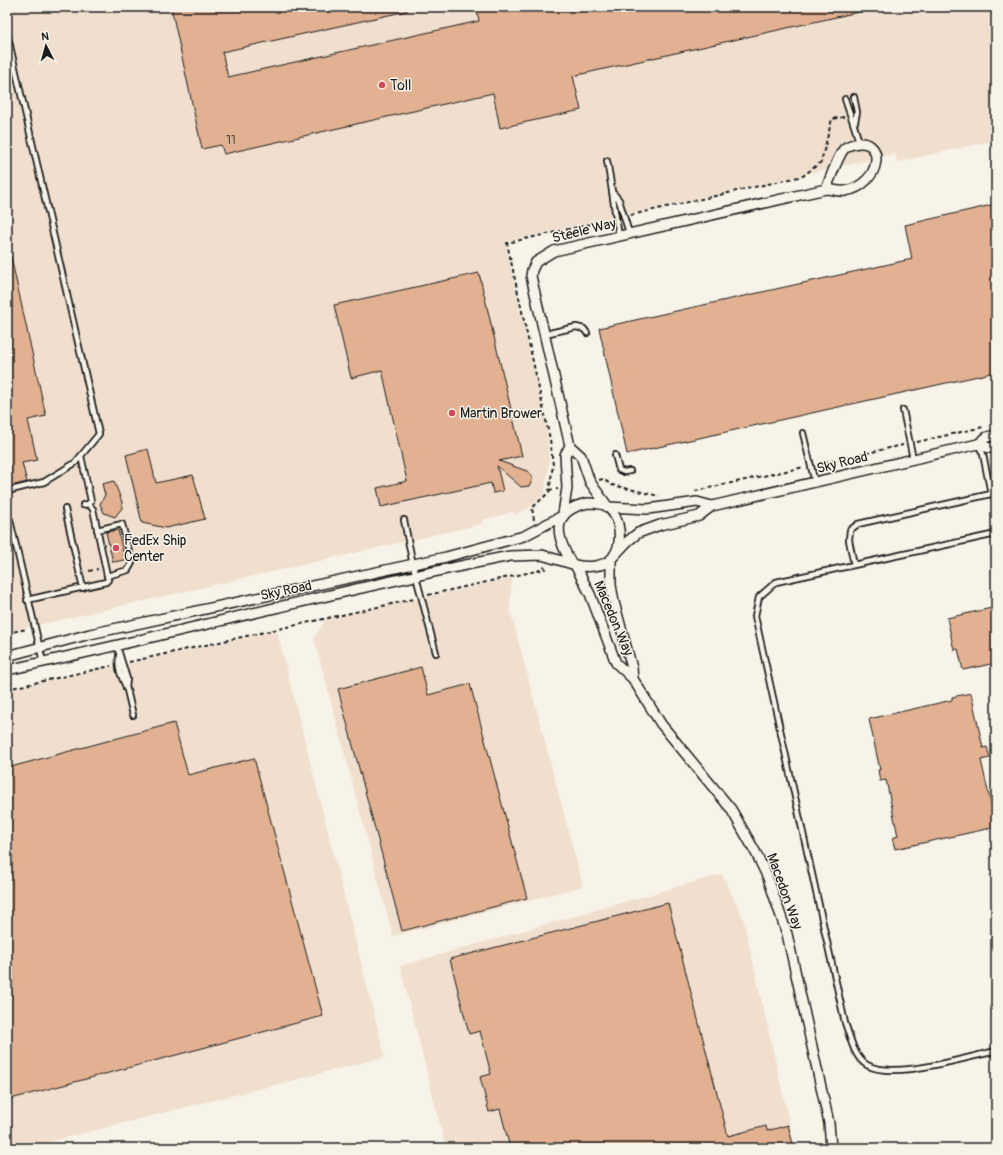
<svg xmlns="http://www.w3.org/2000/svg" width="1003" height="1155" font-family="Pangolin,sans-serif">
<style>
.built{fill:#f0dfce}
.building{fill:#e1b192;stroke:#1c1c1c}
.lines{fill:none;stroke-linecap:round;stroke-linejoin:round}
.lane-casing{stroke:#1c1c1c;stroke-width:8}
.street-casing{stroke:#1c1c1c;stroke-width:12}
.path{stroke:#1c1c1c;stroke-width:2;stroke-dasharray:4 3;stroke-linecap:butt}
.lane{stroke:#f7f3e8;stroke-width:4.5}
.street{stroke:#f7f3e8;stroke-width:9}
.poi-dot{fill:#d1495b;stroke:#f7f3e8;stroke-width:1.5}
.labels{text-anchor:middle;stroke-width:3;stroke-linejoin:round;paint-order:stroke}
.number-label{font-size:12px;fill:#4d413a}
.poi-label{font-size:14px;fill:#1c1c1c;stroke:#f7f3e8;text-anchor:start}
.street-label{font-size:14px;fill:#1c1c1c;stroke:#f7f3e8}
</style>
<rect width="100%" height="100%" fill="#f7f3e8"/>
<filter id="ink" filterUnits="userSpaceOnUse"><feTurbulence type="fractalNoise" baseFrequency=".025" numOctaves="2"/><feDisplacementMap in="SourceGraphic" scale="8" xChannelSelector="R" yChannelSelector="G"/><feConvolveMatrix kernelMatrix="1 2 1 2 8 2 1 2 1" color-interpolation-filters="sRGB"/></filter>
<g filter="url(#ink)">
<!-- built -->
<path class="built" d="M7 7H996V140L897 162 895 154 505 242 547 430 549 462 545 493 529 508 514 515 513 511 503 515 482 520V524L7 632Z
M512 578 510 609 583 886 393 936 314 638 326 619Z
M277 631 385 1057 25 1148H7V690Z
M722 874 743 918 795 1148H446L400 966Z"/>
<!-- building -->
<path class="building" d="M171 7H406L407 11 222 52 228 77 479 21 476 7H862L863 11 573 76 581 110 500 128 493 93 224 154 221 145 202 149Z
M996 204V372L627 454 599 328 912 259 905 225Z
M7 257H11L46 416 28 420 37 460 22 463 27 482 7 487Z
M479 273 522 456 499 461 527 471 532 475V481L529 486 521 487 497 466 503 491 493 493 491 483 381 507 377 488 407 481 382 370 351 378 334 305Z
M148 449 156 483 193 475 205 519 166 528 142 523 126 455Z
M114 481 122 502V508L115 517 104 513 100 504 105 495 102 484Z
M118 530 125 560 113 562 106 532Z
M996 607V663L963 670 958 649 954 650 947 618Z
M421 667 428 695 470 684 527 898 402 931 338 689Z
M971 693 983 748 987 747 990 758 981 760 996 827 895 849 892 838 898 836 886 780 880 781 878 770H880L869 719 952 700V697Z
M174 723 188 775 254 758 323 1016 7 1100V768Z
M668 903 728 1136 766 1126 767 1131 788 1125 794 1148H510L500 1109 489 1112 480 1077 491 1074 480 1031 469 1034 450 959Z"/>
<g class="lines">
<defs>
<path id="lane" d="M7 33 99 434 75 463 44 482 7 491
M854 97 857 112 855 122
M845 99C850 115 855 126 859 143
M607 161C612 186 614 210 619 235
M614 194 619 200 629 233
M545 334 576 327 584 329 587 333
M903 410 913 459
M803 433 815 483
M615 455 619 470 624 472 630 471
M81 456 91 501 88 504
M65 509 83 588
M10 520 43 662
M404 520 413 565 436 653
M97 530 122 524 132 563 128 570 107 576
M996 534 776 582 759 597 755 616 845 1023C850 1036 853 1053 863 1062 885 1083 967 1057 996 1051
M854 565 849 540 850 530 858 524 991 494 983 454 979 446
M27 600 106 582 108 580 93 509 88 504 83 505
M117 646 127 679 126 688
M119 656C117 671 122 676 127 690 129 698 131 707 133 715"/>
<path id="street" d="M978 444 989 448 996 446
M588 503C594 503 604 503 609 508 621 519 623 544 613 557 605 568 584 568 572 564 556 537 549 511 588 503Z
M608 507 590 482 581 456 570 446 531 276 532 270 536 262 554 251 826 189C832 189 839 192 845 191 882 185 887 136 854 144 850 145 846 146 844 149 838 156 830 179 826 189
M608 507 648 509 697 502 712 506
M563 514 567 488 565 455 570 446
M614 556 628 541 638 533 660 525 699 516 712 506 978 444 987 437 996 435
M611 559V585L614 602 632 668 633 679
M575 565 590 594 616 663 633 679 661 724 731 809 756 853 768 878 787 934 829 1123 831 1148
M7 656 90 634 446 557 524 536 562 516
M7 670C175 634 341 589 510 556L542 555 572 564"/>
</defs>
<!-- lane casing -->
<use href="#lane" class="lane-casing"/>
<!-- street casing -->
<use href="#street" class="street-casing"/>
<!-- path -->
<path class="path" d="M631 215 803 176 821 162 832 119 844 117
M917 442 983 427
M818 464 903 445
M599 480 603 479 612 485 659 496
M549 490 558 489
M695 491 804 467
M534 520 532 508 549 492 553 465 550 439 507 243 609 220
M89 571 98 569
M428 595 545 569 544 566
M7 633 27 629
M129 662 414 599
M7 689 111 666"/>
<!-- lane -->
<use href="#lane" class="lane"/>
<!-- street -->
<use href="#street" class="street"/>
</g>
</g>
<!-- markers -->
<g class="poi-dot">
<circle cx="382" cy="85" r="4"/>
<circle cx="452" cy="413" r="4"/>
<circle cx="116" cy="548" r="4"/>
</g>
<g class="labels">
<!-- number labels -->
<g class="number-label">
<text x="231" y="144">11</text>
</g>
<!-- poi labels -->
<g class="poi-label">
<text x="390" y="90">Toll</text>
<text x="460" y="418">Martin Brower</text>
<text x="124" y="545">FedEx Ship<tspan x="124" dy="16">Center</tspan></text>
</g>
<!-- street labels -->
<g class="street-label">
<text transform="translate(584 230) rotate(-14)" y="5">Steele Way</text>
<text transform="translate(842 462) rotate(-14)" y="5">Sky Road</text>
<text transform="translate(286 590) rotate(-12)" y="5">Sky Road</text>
<text transform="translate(614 618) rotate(67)" y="5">Macedon Way</text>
<text transform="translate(785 891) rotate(70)" y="5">Macedon Way</text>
</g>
</g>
<!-- margin -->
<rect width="1003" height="1155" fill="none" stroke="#f7f3e8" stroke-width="24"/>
<rect x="12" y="12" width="979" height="1131" fill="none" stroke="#1c1c1c" stroke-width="1.5" filter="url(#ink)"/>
<!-- north arrow -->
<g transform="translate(46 46) rotate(354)" stroke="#f7f3e8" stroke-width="3" paint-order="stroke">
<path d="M0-3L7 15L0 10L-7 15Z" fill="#1c1c1c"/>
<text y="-6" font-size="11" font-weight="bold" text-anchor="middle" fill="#1c1c1c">N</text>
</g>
</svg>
